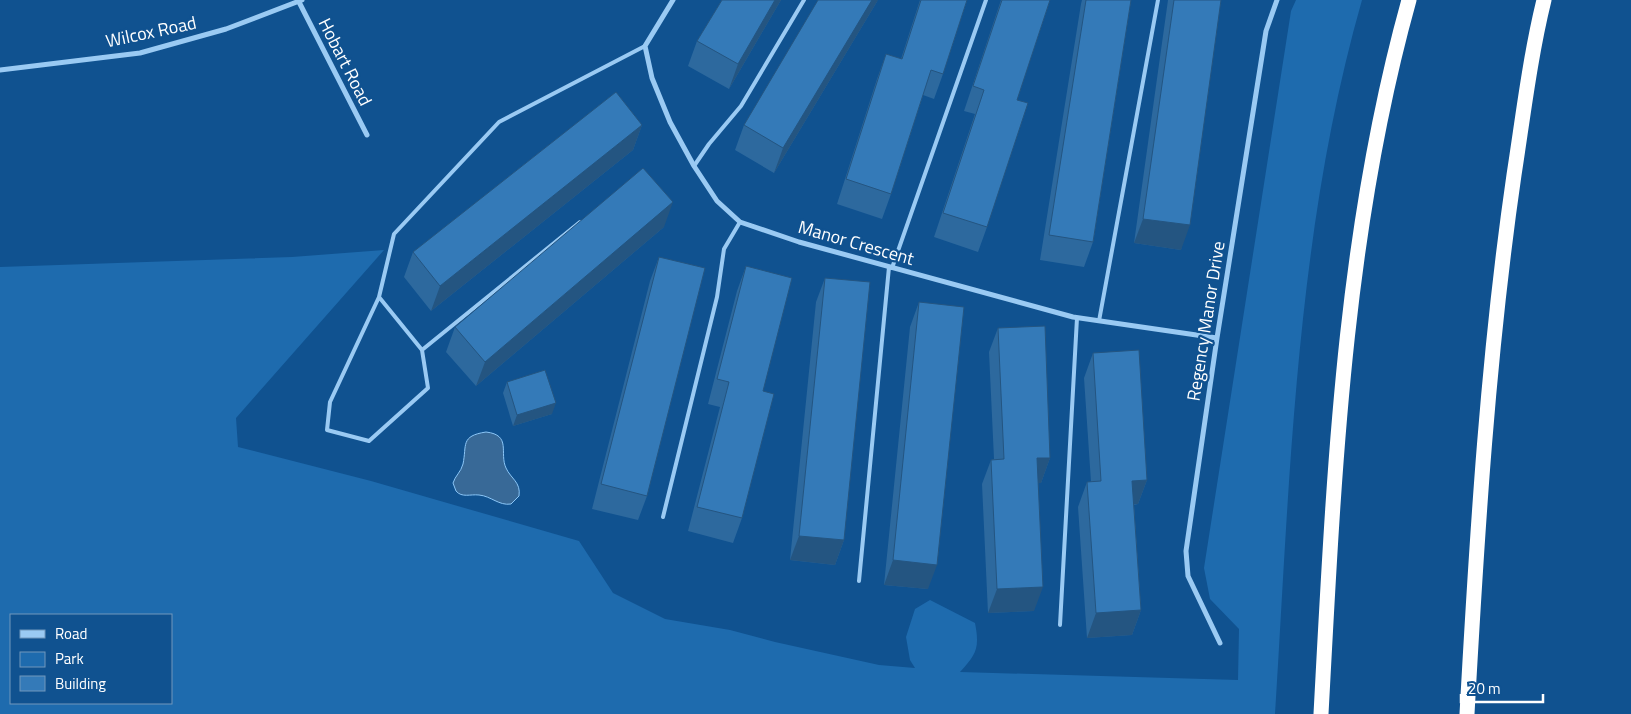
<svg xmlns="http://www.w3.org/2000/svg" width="1631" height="714" font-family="'Titillium Web',sans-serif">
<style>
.green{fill:#1e6bae;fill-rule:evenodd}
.water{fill:#386997;stroke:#8bc6f7}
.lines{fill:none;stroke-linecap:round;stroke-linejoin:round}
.lane{stroke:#9acaf3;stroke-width:4}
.street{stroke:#9acaf3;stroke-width:5}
.highway{stroke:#fff;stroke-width:15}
.wall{fill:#2d699e}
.shaded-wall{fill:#245581}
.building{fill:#347ab8;stroke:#245581}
.labels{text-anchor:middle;stroke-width:4.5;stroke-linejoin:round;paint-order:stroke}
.street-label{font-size:18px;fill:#fff;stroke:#105290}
</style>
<rect width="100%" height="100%" fill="#105290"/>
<!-- green -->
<path class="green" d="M1296 0H1362C1296 231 1290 475 1275 714H0V267L292 257 384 250 236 418 238 447 371 481 579 541 613 593 665 619 730 630 775 642 879 665 915 668 910 660 906 637 915 609 930 600 975 623C980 649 976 654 960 672L1238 680 1239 629 1210 599 1204 568 1291 11ZM11 615H171V703H11Z"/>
<!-- water -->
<path class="water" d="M486 432C512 435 499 453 506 468 511 479 521 482 519 496L511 504C499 506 491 496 479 495 470 494 462 498 456 491L453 483C455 476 461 472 463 464 467 445 460 436 486 432Z"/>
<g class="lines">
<!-- lane -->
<path class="lane" d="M694 166 709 144 741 106 804 0
M892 268 986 0
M379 297 330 402 327 430 369 441 428 388 422 350 379 297 394 234 499 122 645 46
M1099 321 1158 0
M422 350 580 222
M663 517 717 297 724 249 740 222
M859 581 889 267
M1060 625 1077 318"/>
<!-- street -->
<path class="street" d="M673 0 645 46 652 78 670 122 694 166 717 201 740 222 799 242 1073 317 1217 338
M299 2 367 135
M0 70 140 53 226 29 302 0
M1220 643 1188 576 1186 551 1217 338 1266 31 1277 0"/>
<!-- highway -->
<path class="highway" d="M1321 714C1334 474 1344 233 1409 0
M1467 714C1477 534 1488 354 1514 175 1523 117 1530 57 1544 0"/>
</g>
<!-- wall -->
<path class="wall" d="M722 0H781L729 89 688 66 697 41Z
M878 0 774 173 735 150 744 125Z
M920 0H967L943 74 934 99 923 95 891 194 882 219 837 204 877 79 886 54 901 59Z
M1001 0H1050L1017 100 987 227 978 252 934 237 975 114 964 111Z
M1082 0H1131L1093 242 1084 267 1040 260 1081 4Z
M1168 0H1221L1181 250 1134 243Z
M642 125 633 150 431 311 404 277 413 252Z
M664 227 476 386 446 352 455 327Z
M659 257 647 496 638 520 592 509 650 281Z
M746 266 763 391 742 518 733 543 688 531 720 407 708 404 737 291Z
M825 278 844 540 835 565 790 560 816 302Z
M919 302 928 589 884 585 910 327Z
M998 328 1050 458 1041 483H1038L1034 611 988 613 982 484 991 460 994 459 989 352Z
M1093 353 1147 480 1138 504 1134 505 1141 610 1132 635 1087 638 1078 507 1087 482H1091L1084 378Z
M507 382 552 414 513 426 503 393Z"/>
<!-- shaded-wall -->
<path class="shaded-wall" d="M775 0H781L729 89 738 64Z
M872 0H878L774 173 783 148Z
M642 125 633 150 431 311 440 286Z
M673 202 664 227 476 386 485 362Z
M1143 219 1190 225 1181 250 1134 243Z
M556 403 552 414 513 426 517 415Z
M1037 458H1050L1041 483H1028Z
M1147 480 1138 504 1123 505 1132 481Z
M799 536 844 540 835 565 790 560Z
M893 560 937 565 928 589 884 585Z
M1043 587 1034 611 988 613 997 589Z
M1141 610 1132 635 1087 638 1096 613Z"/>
<!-- building -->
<path class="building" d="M722 0H775L738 64 697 41Z
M818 0H872L783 148 744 125Z
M921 0H967L943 74 931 70 891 194 846 179 886 54 902 59Z
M1002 0H1050L1017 100 1028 103 987 227 943 213 984 90 973 86Z
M1086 0H1131L1093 242 1049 235Z
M1174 0H1221L1190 225 1143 219Z
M616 92 642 125 440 286 413 252Z
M643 168 673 202 485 362 455 327Z
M659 257 705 268 647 496 601 484Z
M746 266 792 278 763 391 774 394 742 518 697 507 729 382 717 379Z
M825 278 870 282 844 540 799 536Z
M919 302 964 307 937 565 893 560Z
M1045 326 1050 458H1037L1043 587 997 589 991 460 1004 459 998 328Z
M1139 350 1147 480 1132 481 1141 610 1096 613 1087 482 1101 481 1093 353Z
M545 370 556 403 517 415 507 382Z"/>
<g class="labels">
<!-- street labels -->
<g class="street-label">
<text transform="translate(151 32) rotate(-12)" y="6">Wilcox Road</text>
<text transform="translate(345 62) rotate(63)" y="6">Hobart Road</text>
<text transform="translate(856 243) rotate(16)" y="6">Manor Crescent</text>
<text transform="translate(1206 321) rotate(-81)" y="6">Regency Manor Drive</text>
</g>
</g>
<!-- legend -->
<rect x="10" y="614" width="162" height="90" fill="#105290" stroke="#7097bc"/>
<rect x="20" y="630" width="25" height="8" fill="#9acaf3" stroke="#7097bc"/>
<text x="55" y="639" font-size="15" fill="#ffffff">Road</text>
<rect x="20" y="652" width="25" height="15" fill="#1e6bae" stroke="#7097bc"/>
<text x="55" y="664" font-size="15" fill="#ffffff">Park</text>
<rect x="20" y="676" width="25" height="15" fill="#347ab8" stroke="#7097bc"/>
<text x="55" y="689" font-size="15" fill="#ffffff">Building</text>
<!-- scale -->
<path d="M1461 694v8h82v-8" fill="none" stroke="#ffffff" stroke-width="2.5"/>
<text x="1468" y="694" font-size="15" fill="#ffffff" stroke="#105290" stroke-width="4" paint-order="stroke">20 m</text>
</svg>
